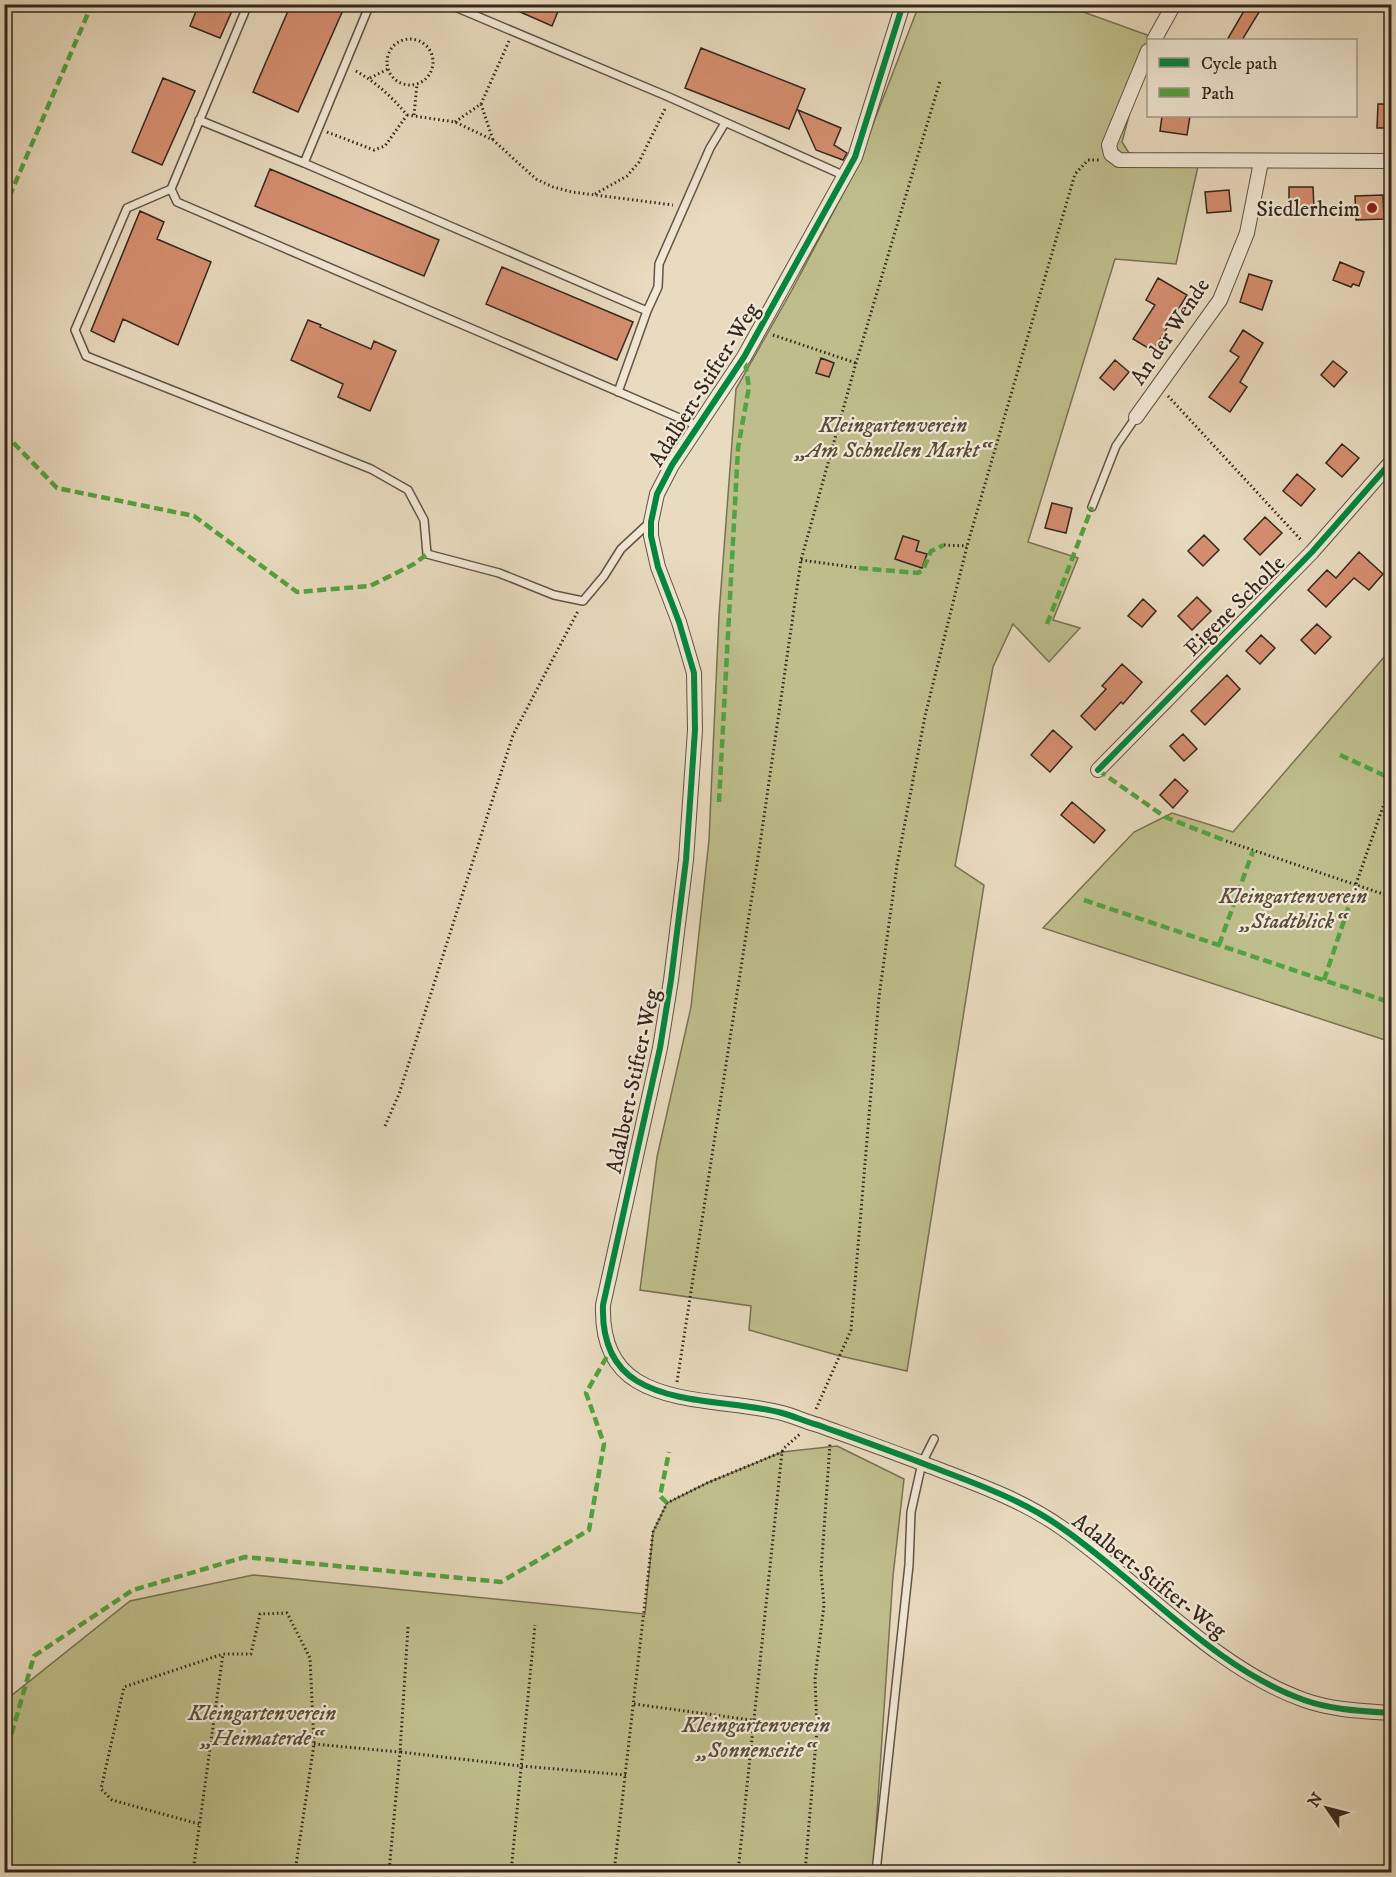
<svg xmlns="http://www.w3.org/2000/svg" width="1396" height="1877" font-family="'IM FELL DW Pica',serif">
<style>
.garden{fill:#bebe8c;stroke:#787255;stroke-width:1.5}
.building{fill:#d68f71;stroke:#33271e;stroke-width:1.5}
.lines{fill:none;stroke-linecap:round;stroke-linejoin:round}
.service-casing{stroke:#605446;stroke-width:10}
.minor-casing{stroke:#605446;stroke-width:16}
.path{stroke:#33271e;stroke-width:3;stroke-dasharray:1.5 3;stroke-linecap:butt}
.service{stroke:#f1e8d5;stroke-width:7}
.minor{stroke:#f1e8d5;stroke-width:14}
.quiet{stroke:#52a341;stroke-width:4.5;stroke-dasharray:9 4.5;stroke-linecap:butt}
.cycleway-casing{stroke:#f1e8d5;stroke-width:10}
.cycleway{stroke:#00873e;stroke-width:6}
.poi-dot{fill:#8f2418;stroke:#f1e8d5;stroke-width:2}
.labels{text-anchor:middle;stroke-width:4.5;stroke-linejoin:round;paint-order:stroke}
.poi-label{font-size:22px;fill:#33271e;stroke:#f1e8d5;text-anchor:end}
.street-label{font-size:22px;fill:#33271e;stroke:#f1e8d5}
.park-label{font-size:22px;font-style:italic;fill:#564d3a;stroke:#f1e8d5}
</style>
<rect width="100%" height="100%" fill="#e9dbbf"/>
<filter id="stains"><feTurbulence type="fractalNoise" baseFrequency=".00333" numOctaves="4"/><feColorMatrix values="0 0 0 0 .2 0 0 0 0 .09 0 0 0 0 .02 0 0 0 .5 -.17"/></filter>
<radialGradient id="worn" r=".72"><stop offset=".6" stop-color="#630" stop-opacity="0"/><stop offset="1" stop-color="#630" stop-opacity=".3"/></radialGradient>
<!-- garden -->
<path class="garden" d="M919 5H1064L1150 36 1122 142 1129 153 1199 162 1176 264 1115 259 1028 542 1078 558 1053 620 1080 628 1049 662 1013 624 993 667 955 866 984 885 907 1371 840 1356 749 1330 751 1306 640 1290 657 1157 691 1007 709 840 719 615 736 389 792 290 855 171Z
M1391 649V1042L1043 928 1134 832 1172 813 1233 832Z
M837 1446 904 1479 893 1576 873 1872H5L4 1728 11 1696 130 1601 253 1575 645 1614 653 1532 667 1503 707 1483 782 1452Z"/>
<!-- building -->
<path class="building" d="M199 4H235L220 38 190 26Z
M291 4H330L343 10 298 112 253 92Z
M502 4H561L552 26Z
M1248 4H1264L1242 40H1227Z
M701 48 805 89 789 129 685 88Z
M163 78 195 91 162 165 132 152Z
M1378 104H1392V128H1377Z
M798 110 841 128 834 145 847 153 843 160 816 150Z
M1162 116H1190L1187 135 1160 131Z
M270 169 439 240 424 276 255 206Z
M1289 187H1313L1314 209H1289Z
M1229 190 1231 211 1207 213 1205 192Z
M1383 195 1384 219 1356 220 1355 196Z
M140 211 164 222 157 239 211 262 178 345 123 319 114 342 91 331Z
M1340 262 1364 272 1359 286 1353 284 1351 287 1333 280Z
M502 267 633 322 617 360 486 304Z
M1249 274 1272 281 1262 310 1240 302Z
M1158 278 1187 295 1153 351 1133 339 1155 305 1146 300Z
M308 320 321 325 320 327 371 349 374 341 396 351 370 411 338 397 343 384 291 360Z
M1243 330 1263 343 1240 382 1247 387 1230 412 1209 397 1239 357 1230 351Z
M821 358 834 363 829 377 816 373Z
M1115 360 1129 372 1114 390 1100 378Z
M1333 361 1347 372 1334 387 1321 375Z
M1342 444 1359 458 1342 477 1326 463Z
M1297 474 1315 489 1301 506 1283 491Z
M1052 503 1072 508 1066 533 1045 528Z
M1265 517 1282 533 1260 555 1244 539Z
M1204 535 1219 550 1203 566 1188 551Z
M903 536 919 541 916 551 927 554 922 568 895 559Z
M1359 552 1383 574 1369 590 1354 578 1326 607 1308 590 1327 570 1336 578Z
M1197 597 1211 611 1192 630 1178 616Z
M1143 599 1156 611 1142 627 1128 616Z
M1317 624 1331 637 1315 654 1301 640Z
M1261 635 1275 648 1260 664 1246 651Z
M1122 664 1142 682 1123 704 1121 702 1095 730 1081 716 1106 689 1102 686Z
M1227 675 1240 689 1205 725 1191 711Z
M1053 730 1072 747 1050 772 1031 755Z
M1183 734 1197 749 1184 761 1170 746Z
M1175 779 1188 791 1173 808 1160 795Z
M1072 802 1105 830 1094 843 1061 815Z"/>
<g class="lines">
<defs>
<path id="service" d="M248 4 171 189 127 208 75 330 86 356 371 469 408 490 424 520 427 554 499 573 554 595 583 601 604 576 621 549 649 523
M370 4 304 163 647 311 658 287 659 264 710 148 725 123
M448 4 669 97 845 176
M199 120 304 163
M171 189 177 202 698 426
M618 392 647 311
M1092 507 1116 446 1136 417
M876 1872 909 1565 911 1512 922 1463 934 1439"/>
<path id="minor" d="M903 4 855 157 744 357 672 465 657 494 651 522V536L658 567 679 622 694 673 695 730 686 860 671 980 660 1048 603 1305C602 1335 609 1364 637 1381 676 1405 738 1401 782 1413 794 1416 806 1422 818 1425 854 1438 891 1451 927 1465 974 1483 1021 1499 1062 1528 1140 1582 1214 1668 1304 1700 1332 1710 1362 1711 1392 1713
M1154 40 1174 4
M1148 51 1109 145 1111 154 1119 160 1392 161
M1136 417 1220 300 1247 233 1261 162
M1098 770 1312 552 1392 461"/>
</defs>
<!-- service casing -->
<use href="#service" class="service-casing"/>
<!-- minor casing -->
<use href="#minor" class="minor-casing"/>
<!-- path -->
<path class="path" d="M387 62a23 23 0 1 1 46 0a23 23 0 1 1-46 0Z
M370 78 388 69
M481 104 493 140
M407 115 455 122 493 140 536 179 553 187 572 192 673 205
M414 115 417 84
M455 122 481 104 509 41
M327 132 374 150 385 146 407 115C391 96 376 82 354 70
M595 194 627 176 639 162 666 107
M773 335 856 363
M1168 396 1302 541
M944 545 967 546
M801 560 859 568
M1226 841 1392 897
M1356 884 1392 781
M385 1126 399 1094 513 735 578 611
M677 1382 759 851 801 560 856 363 940 81
M816 1409 851 1330 879 997 897 865 925 716 967 546 1075 174 1088 160H1099
M408 1627 400 1752 521 1766 626 1775
M634 1704 817 1729
M314 1744 400 1752 389 1872
M199 1824 112 1800 101 1789 124 1687 223 1654
M53 1871 54 1872
M193 1872 223 1654H251L260 1614 287 1613 310 1658 314 1744 295 1872
M511 1872 535 1625
M614 1872 653 1532 667 1503 707 1483 782 1452
M738 1872 782 1452 784 1448 800 1434
M805 1872 817 1729 815 1679 824 1605 821 1572 830 1444"/>
<!-- service -->
<use href="#service" class="service"/>
<!-- minor -->
<use href="#minor" class="minor"/>
<!-- quiet -->
<path class="quiet" d="M4 209 92 4
M4 433 57 488 194 516 297 592 370 586 414 564 427 554
M859 568 918 573 923 570 931 551 944 545
M1047 624 1092 507
M1340 755 1392 779
M1098 770 1165 817 1226 841
M719 802 738 448 749 387 744 357
M1084 900 1386 1001
M1219 945 1253 851
M1324 980 1356 885
M667 1503 660 1496 669 1452
M4 1760 34 1656 133 1590 245 1557 501 1582 589 1530 604 1444 586 1393 610 1351"/>
<defs>
<path id="cycleway" d="M903 4 855 157 744 357 672 465 657 494 651 522V536L658 567 679 622 694 673 695 730 686 860 671 980 660 1048 603 1305C602 1335 609 1364 637 1381 676 1405 738 1401 782 1413 794 1416 806 1422 818 1425 854 1438 891 1451 927 1465 974 1483 1021 1499 1062 1528 1140 1582 1214 1668 1304 1700 1332 1710 1362 1711 1392 1713
M1098 770 1312 552 1392 461"/>
</defs>
<!-- cycleway casing -->
<use href="#cycleway" class="cycleway-casing"/>
<!-- cycleway -->
<use href="#cycleway" class="cycleway"/>
</g>
<!-- markers -->
<circle class="poi-dot" cx="1372" cy="208" r="6"/>
<g class="labels">
<!-- poi labels -->
<g class="poi-label">
<text x="1360" y="216">Siedlerheim</text>
</g>
<!-- street labels -->
<g class="street-label">
<text transform="translate(1169 331) rotate(-56)" y="8">An der Wende</text>
<text transform="translate(703 384) rotate(-58)" y="8">Adalbert-Stifter-Weg</text>
<text transform="translate(1234 605) rotate(-45)" y="8">Eigene Scholle</text>
<text transform="translate(632 1081) rotate(-78)" y="8">Adalbert-Stifter-Weg</text>
<text transform="translate(1150 1575) rotate(38)" y="8">Adalbert-Stifter-Weg</text>
</g>
<!-- park labels -->
<g class="park-label">
<text x="893" y="432">Kleingartenverein<tspan x="893" dy="25">„Am Schnellen Markt“</tspan></text>
<text x="1293" y="903">Kleingartenverein<tspan x="1293" dy="25">„Stadtblick“</tspan></text>
<text x="262" y="1720">Kleingartenverein<tspan x="262" dy="25">„Heimaterde“</tspan></text>
<text x="756" y="1732">Kleingartenverein<tspan x="756" dy="25">„Sonnenseite“</tspan></text>
</g>
</g>
<!-- margin -->
<rect width="1396" height="1877" fill="none" stroke="#e9dbbf" stroke-width="24"/>
<rect x="6" y="6" width="1384" height="1865" fill="none" stroke="#33271e" stroke-width="3"/>
<rect x="12" y="12" width="1372" height="1853" fill="none" stroke="#33271e" stroke-width="1.5"/>
<!-- legend -->
<rect x="1147" y="39" width="210" height="78" fill="#f1e8d5" stroke="#a59b8c" stroke-width="1.5"/>
<rect x="1159" y="58" width="30" height="9" fill="#00873e" stroke="#a59b8c" stroke-width="1.5"/>
<text x="1201" y="69" font-size="18" fill="#33271e">Cycle path</text>
<rect x="1159" y="88" width="30" height="9" fill="#52a341" stroke="#a59b8c" stroke-width="1.5"/>
<text x="1201" y="99" font-size="18" fill="#33271e">Path</text>
<!-- north arrow -->
<g transform="translate(1327 1808) rotate(305)" stroke="#f1e8d5" stroke-width="4.5" paint-order="stroke">
<path d="M0-4.5L10 22L0 15L-10 22Z" fill="#33271e"/>
<text y="-9" font-size="16" font-weight="bold" text-anchor="middle" fill="#33271e">N</text>
</g>
<rect width="100%" height="100%" filter="url(#stains)"/>
<rect width="100%" height="100%" fill="url(#worn)"/>
</svg>
